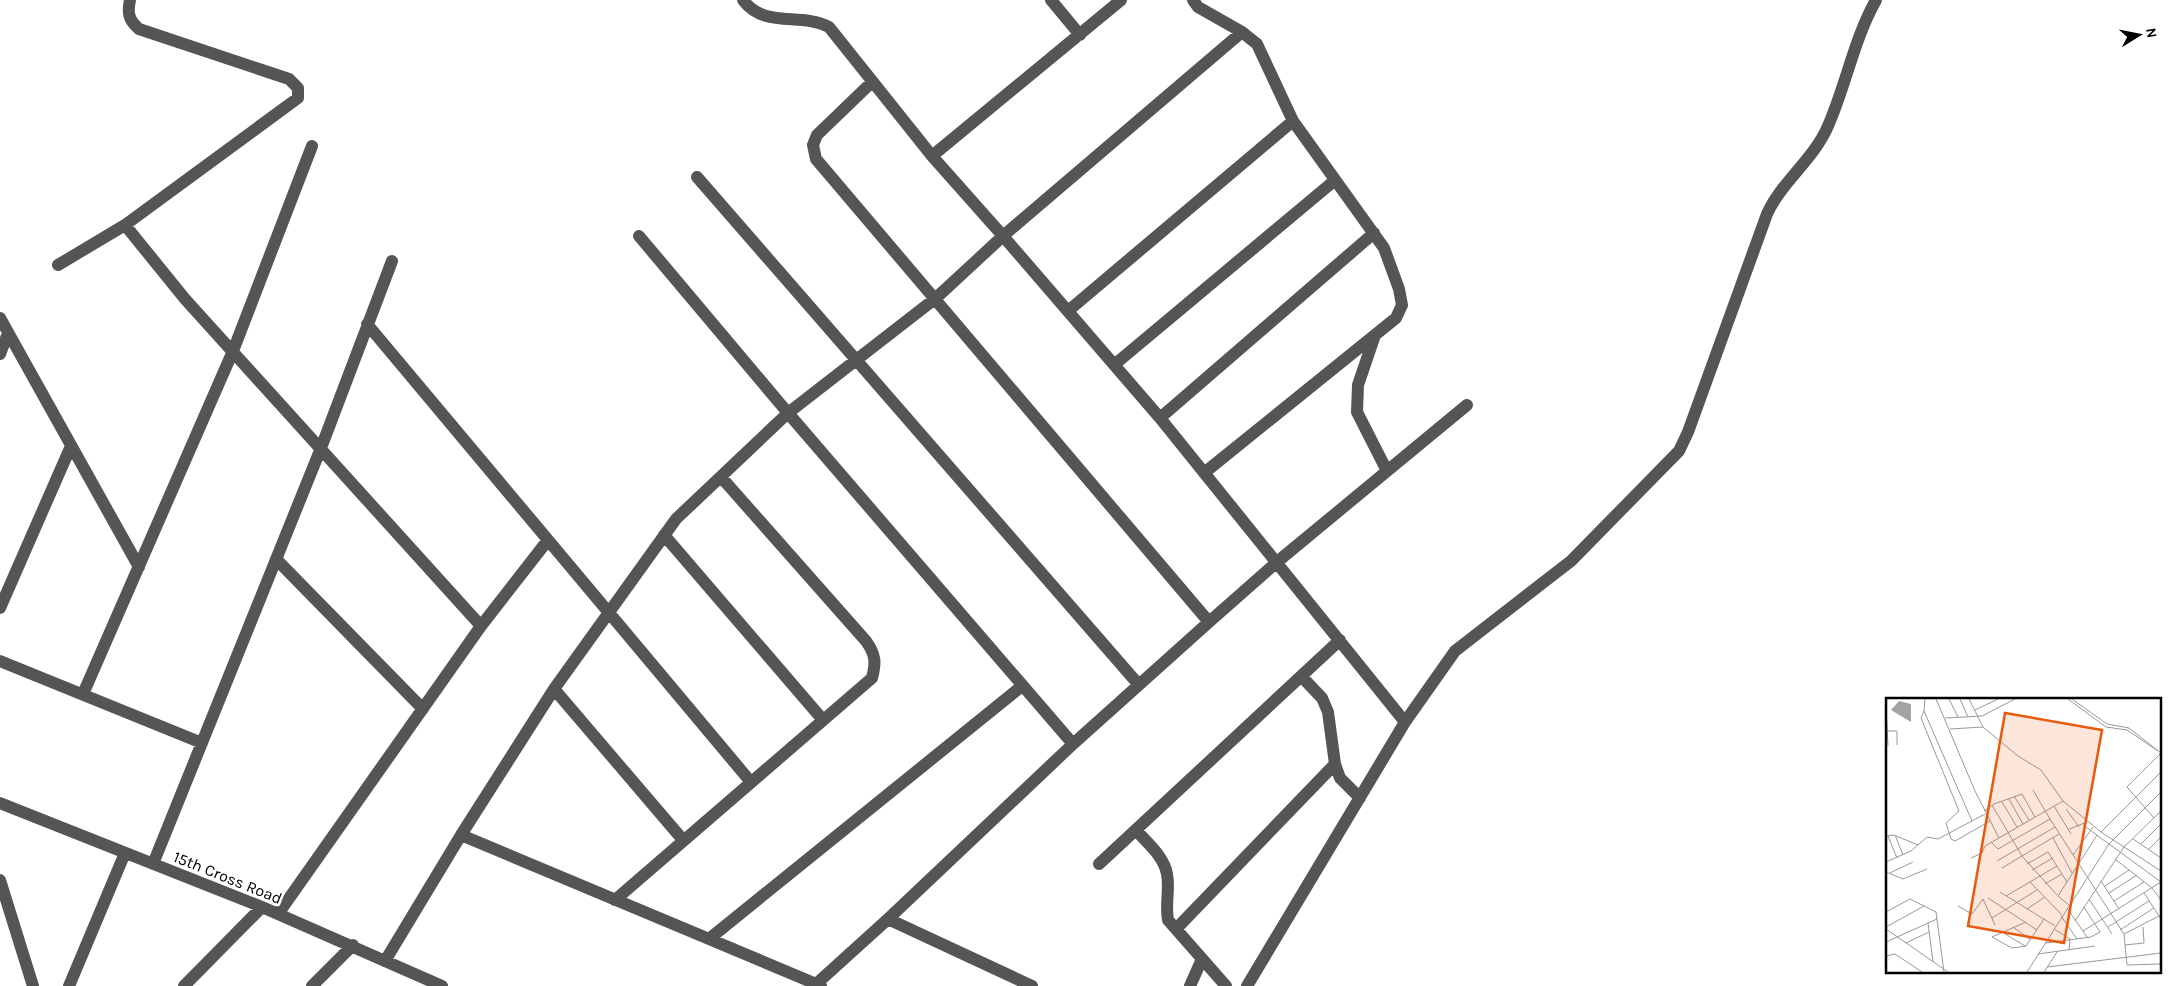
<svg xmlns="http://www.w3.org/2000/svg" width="2174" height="986" font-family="Karla,sans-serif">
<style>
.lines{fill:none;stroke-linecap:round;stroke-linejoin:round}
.minor{stroke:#555;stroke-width:12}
.labels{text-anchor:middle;stroke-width:5;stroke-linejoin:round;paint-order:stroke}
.street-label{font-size:16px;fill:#000;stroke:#fff}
.inset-road{fill:none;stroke:#999;stroke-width:1}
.view{fill:#e8590c;fill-opacity:0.15;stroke:#e8590c;stroke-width:2.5}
.inset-edge{fill:none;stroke:#000;stroke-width:2.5}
</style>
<rect width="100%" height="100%" fill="#fff"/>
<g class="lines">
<!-- minor -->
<path class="minor" d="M743 0C765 29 800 12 829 27L932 156 1003 236 1160 418 1405 722 1247 986
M1051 0 1080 35
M1193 0 1198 7 1242 32 1257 44 1293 121 1384 248 1399 289 1402 305 1396 318 1204 473
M872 82 817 135 813 145 816 159 1209 622 1277 562 1467 405
M932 156 1121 0
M697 177 1139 685
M125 225 185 299 481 626
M58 265 125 225 298 98V88L289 79 139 29C129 20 127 14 130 0
M1068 311 1293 121
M0 318 139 567
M367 324 750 781
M1375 335 1358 385 1357 412 1387 471
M0 354 8 333
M1114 365 1334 181
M1160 418 1374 233
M664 535 823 720
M276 559 423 709
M0 608 71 446
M0 661 202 743
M1301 676 1322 698 1328 712 1335 764 1340 778 1360 798
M554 689 683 840
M83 694 233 351 312 146
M1405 722 1455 651 1571 561 1679 451 1688 432 1767 214C1782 181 1814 159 1828 126 1846 85 1854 39 1876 0
M1073 744 788 413 936 298 1003 236 1242 32
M0 803 262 907 442 986
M1136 830C1147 843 1164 856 1167 874 1170 889 1165 904 1168 920L1226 986
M461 835 554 689 676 519 788 413 639 236
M153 864 321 448 392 261
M1099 864 1340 640
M0 880 33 986
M615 900 872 678C876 663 876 655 866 641L721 477
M278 914 481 626 548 540
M888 919 1032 986
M1176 929 1335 764
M709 939 1022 686
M385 961 461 835 821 986
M69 986 125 853
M184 986 262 907
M312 986 353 945
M814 986 888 919 1073 744 1209 622
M1190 986 1202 959"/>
</g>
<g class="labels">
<!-- street labels -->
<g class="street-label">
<text transform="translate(228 877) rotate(22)" y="6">15th Cross Road</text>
</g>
</g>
<!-- overview -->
<g transform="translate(1886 698)">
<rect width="275" height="275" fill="#fff"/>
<path d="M13 3 25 6V24L5 12Z" fill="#a3a3a3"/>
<path class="inset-road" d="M39 1 38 13 86 123M50 1 89 93 113 140M63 1 72 19M74 1 82 19M83 1 97 29M182 1 220 29 241 32 272 53M186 1 221 26 243 30 275 55M0 8 2 48M89 12 112 1M38 13 35 20 73 113 60 125 65 141 69 143 104 123M59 20 96 18 129 1M64 31 97 29 132 58 155 72 177 103M2 33H11V47M128 98 143 122M123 101 137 126M116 104 131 129M106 107 136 158 173 136M168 108 185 136M180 111 193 129M98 113 108 106 136 96 149 119M268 120 241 89 275 55M164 121 238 236 241 267 275 266M197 127 275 184M183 131 201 124M215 134 275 74M0 138 9 137 17 157M2 138 11 160M10 138 32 147M167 140 186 175M247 141 275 160M105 144 112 151 164 121 147 92M255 146 275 126M263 151 275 139M187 157 207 129M85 160 96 155 99 148 177 103 215 134 275 173M229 161 266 190 275 202M111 163 169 129M0 164 25 153 41 139 52 141 99 116M141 166 162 154 181 184M116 170 136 158 171 197M146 172 167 160M0 174 17 181 41 171M4 175 27 164M215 183 233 211M144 184 176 217M159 186 176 176M219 188 243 172M114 194 169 228M223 195 251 177M258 195 275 221M120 198 171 168M102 200 151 232M203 201 226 236M228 203 258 184M183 207 172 198 211 137M72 208 86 216 97 201 109 227M181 210 201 239M141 211 159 199M0 214 24 201 50 214 58 274M175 218 191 241M106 220 151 192M189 223 238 149 275 113M140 224 106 239 126 250 140 248 158 221M42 225 47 264M0 229 38 208M127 229 145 242M222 229 263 203M0 231 62 274M168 231 184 241 183 252M234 232 268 210M197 233 275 184M116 234 139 248M238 236 273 218M0 244 51 221M20 245 43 234M159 245 205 239 214 234 198 209M239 247 258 245 257 229M152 256 209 248M0 258 9 256 36 274M161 269 275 255M141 274 223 146 275 94M158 274 171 254"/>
<path class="view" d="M119 15 216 32 178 245 82 228Z"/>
<rect width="275" height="275" class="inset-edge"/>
</g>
<!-- north arrow -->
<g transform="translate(2139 35) rotate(80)" stroke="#ffffff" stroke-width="4" paint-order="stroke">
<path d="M0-4L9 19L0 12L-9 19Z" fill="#000000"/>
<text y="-8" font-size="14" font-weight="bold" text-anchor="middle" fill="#000000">N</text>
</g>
</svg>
